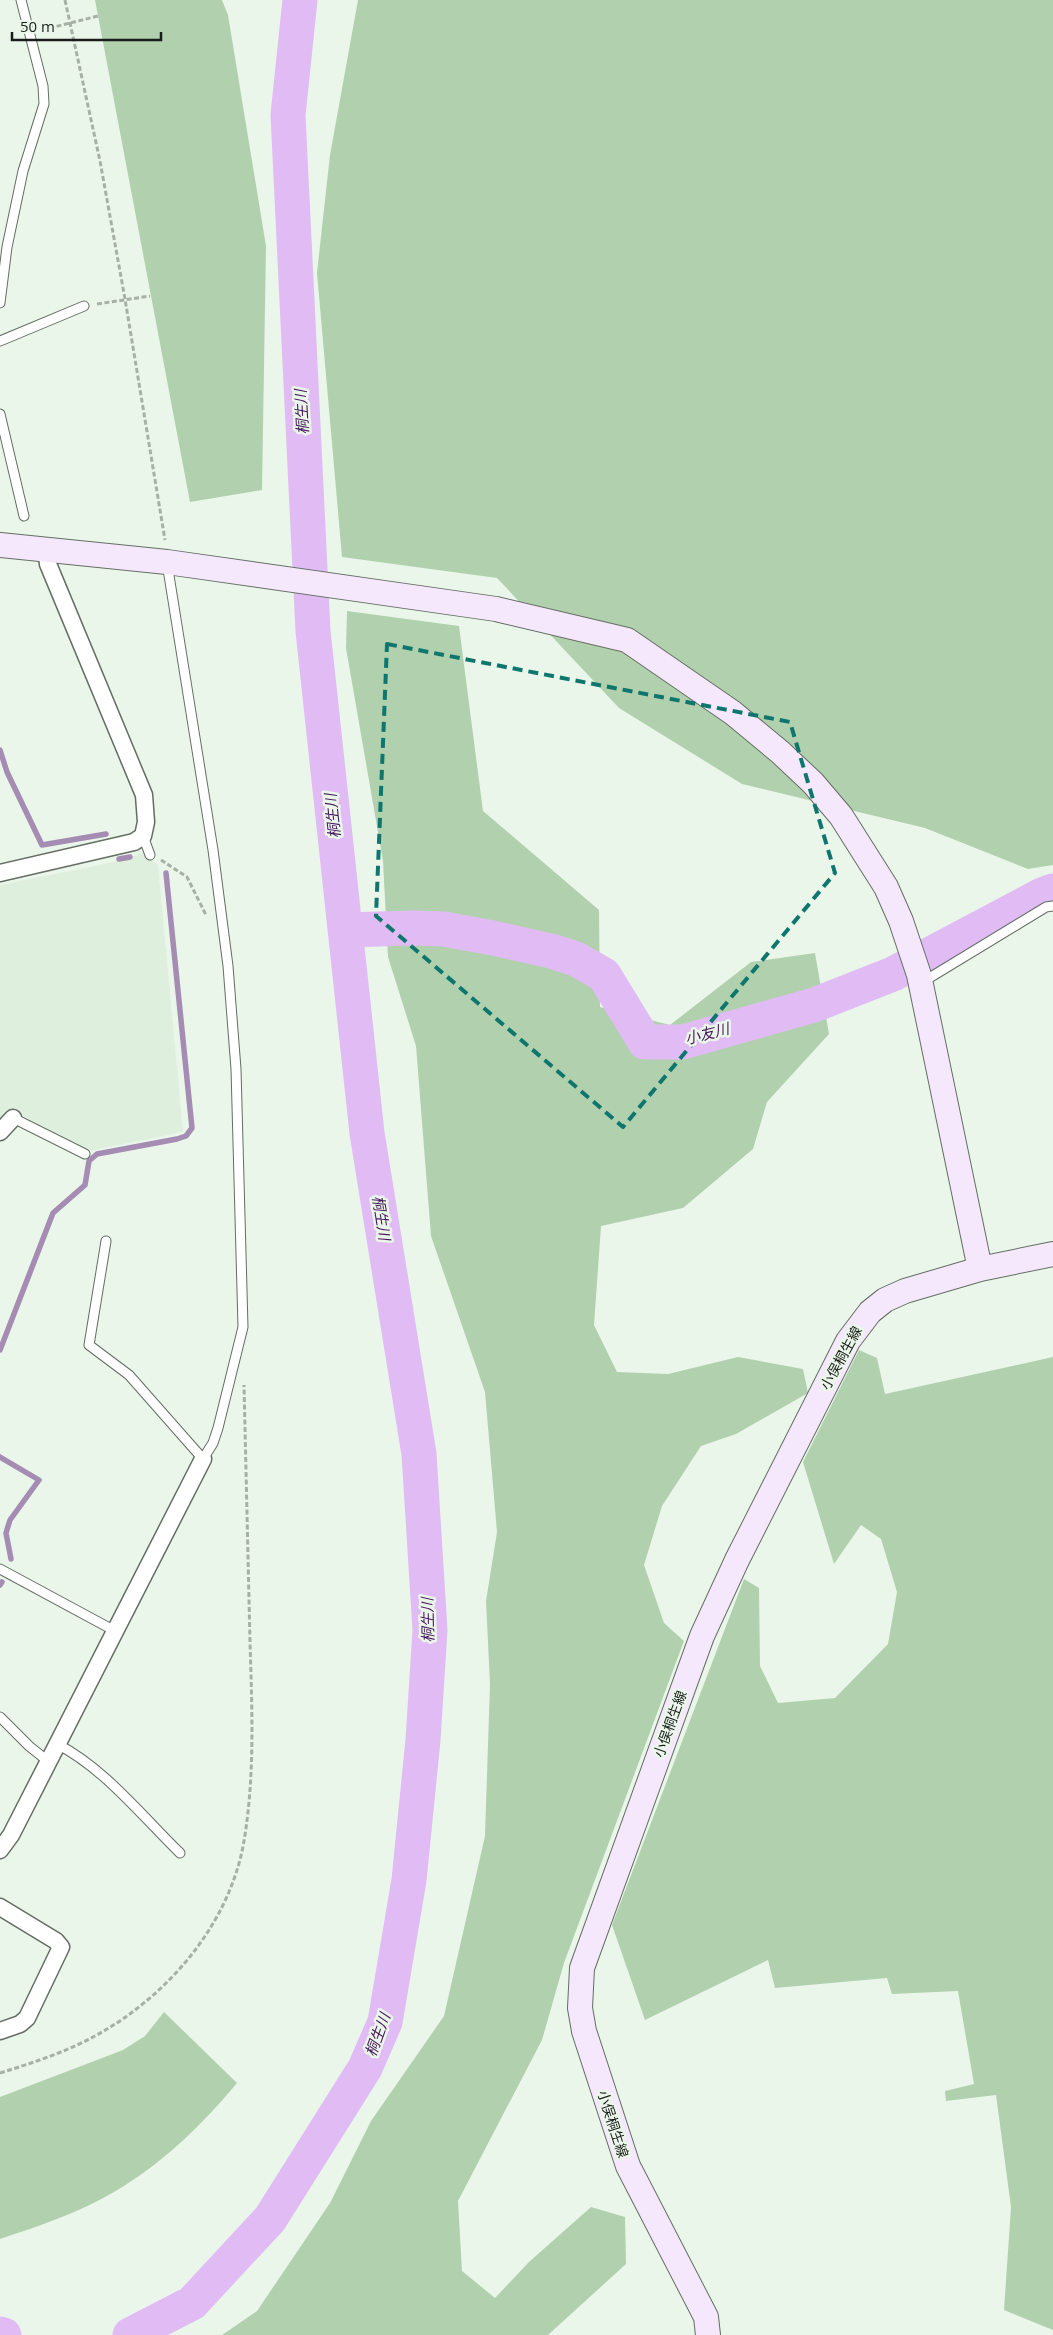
<svg xmlns="http://www.w3.org/2000/svg" width="1053" height="2335" font-family="'Open Sans','Noto Sans JP',sans-serif">
<style>
.built{fill:#dfefdd}
.green{fill:#b1d1ae}
.lines{fill:none;stroke-linecap:round;stroke-linejoin:round}
.stream{stroke:#a48cb2;stroke-width:5.5}
.river{stroke:#e0bbf4;stroke-width:35}
.lane-casing{stroke:#646e64;stroke-width:11}
.street-casing{stroke:#646e64;stroke-width:19}
.secondary-casing{stroke:#646e64;stroke-width:26}
.path{stroke:#a7b0a7;stroke-width:3;stroke-dasharray:5 2.5;stroke-linecap:butt}
.lane{stroke:#fff;stroke-width:9}
.street{stroke:#fff;stroke-width:16}
.secondary{stroke:#f5e8fc;stroke-width:24}
.marked{fill:none;stroke:#0f766e;stroke-width:4;stroke-dasharray:10 6;stroke-linejoin:round}
.labels{text-anchor:middle;stroke-width:5;stroke-linejoin:round;paint-order:stroke}
.street-label{font-size:14px;fill:#191d19;stroke:#ebf6eb}
.water-label{font-size:15px;font-style:italic;fill:#45175a;stroke:#ebf6eb}
</style>
<rect width="100%" height="100%" fill="#ebf6eb"/>
<!-- built -->
<path class="built" d="M142 853 158 865 183 1132 89 1151 13 1111 0 1121V885L119 861Z"/>
<!-- green -->
<path class="green" d="M95 0H222L228 15 266 246 262 490 190 502Z
M358 0H1053V865L1028 869 925 828 742 784 619 708 497 578 342 557 317 273 330 155Z
M347 611 459 626 483 811 599 910 600 1007 670 1025 751 962 815 953 829 1034 767 1102 753 1149 683 1208 601 1226 594 1325 617 1372 668 1374 738 1357 803 1369 808 1393 736 1434 701 1446 662 1506 644 1565 664 1623 684 1641 564 1963 542 2040 458 2201 462 2271 495 2298 529 2262 591 2207 625 2217 626 2264 548 2335H222L257 2311 330 2203 371 2121 444 2016 485 1836 490 1684 486 1601 497 1532 485 1392 431 1236 416 1046 388 957 383 861 346 648Z
M859 1350 877 1358 885 1394 1053 1357V2330L1004 2310 1011 2207 996 2095 946 2101 945 2091 974 2084 958 1991 892 1994 887 1978 775 1988 768 1960 645 2020 612 1925 744 1579 759 1588 760 1666 778 1703 835 1698 888 1644 897 1592 881 1539 861 1525 834 1564 803 1462Z
M164 2012 237 2083C201 2126 162 2164 114 2192 78 2213 39 2226 0 2239V2097L123 2050 145 2036Z"/>
<g class="lines">
<!-- stream -->
<path class="stream" d="M0 750 7 772 42 845 106 834
M119 859 130 857
M0 1350 53 1213 85 1185 89 1161 97 1154 177 1139 186 1136 192 1128 166 873
M0 1457 39 1480 10 1520 6 1533 11 1559
M0 1585 2 1582"/>
<!-- river -->
<path class="river" d="M346 930 412 928 444 929 493 938 551 951 576 959 604 975 645 1042H683L814 1005 893 974 1042 895 1053 891
M0 2334 4 2335
M130 2335 192 2303 270 2219 365 2068 385 2022 409 1880 423 1740 430 1630 419 1454 367 1133 313 631 288 115 300 0"/>
<defs>
<path id="lane" d="M0 303 7 247 23 171 44 104 43 86 21 0
M0 341 84 306
M0 414 24 516
M143 836 150 855
M921 983 1046 907 1053 906
M13 1118 85 1154
M106 1241 89 1345 129 1375 203 1459 213 1443 218 1428 243 1327 236 1069 228 966 213 850 167 563
M0 1569 115 1631
M0 1717 29 1746 49 1762
M57 1744C104 1768 142 1816 180 1853"/>
<path id="street" d="M0 873 134 842 143 836 146 822 144 795 48 564 46 548
M0 1132 13 1118
M0 1850 11 1835 203 1459
M0 1907 56 1941 61 1947 27 2018 20 2024 0 2031"/>
<path id="secondary" d="M0 545 167 562 496 609 627 640 733 713 780 752 813 783 841 816 886 887 901 921 919 975 980 1269
M708 2335 706 2317 628 2166 584 2031 580 2008 582 1968 702 1636 737 1560 848 1341 870 1312 885 1300 905 1291 980 1269 1053 1254"/>
</defs>
<!-- lane casing -->
<use href="#lane" class="lane-casing"/>
<!-- street casing -->
<use href="#street" class="street-casing"/>
<!-- secondary casing -->
<use href="#secondary" class="secondary-casing"/>
<!-- path -->
<path class="path" d="M65 0 100 161 125 299 165 540
M42 30 98 16
M97 304 150 296
M161 860 187 877 206 915
M0 2073C32 2063 66 2052 95 2036 167 1997 230 1924 244 1841 255 1776 252 1708 250 1642 248 1556 246 1470 244 1385"/>
<!-- lane -->
<use href="#lane" class="lane"/>
<!-- street -->
<use href="#street" class="street"/>
<!-- secondary -->
<use href="#secondary" class="secondary"/>
</g>
<!-- marked area -->
<path class="marked" d="M387 644 790 722 835 873 623 1127 376 916Z"/>
<g class="labels">
<!-- street labels -->
<g class="street-label">
<text transform="translate(841 1358) rotate(-61)" y="5">小俣桐生線</text>
<text transform="translate(670 1724) rotate(-70)" y="5">小俣桐生線</text>
<text transform="translate(613 2124) rotate(72)" y="5">小俣桐生線</text>
</g>
<!-- water labels -->
<g class="water-label">
<text transform="translate(302 412) rotate(-93)" y="5">桐生川</text>
<text transform="translate(333 816) rotate(-96)" y="5">桐生川</text>
<text transform="translate(707 1034) rotate(-14)" y="5">小友川</text>
<text transform="translate(381 1218) rotate(81)" y="5">桐生川</text>
<text transform="translate(428 1620) rotate(-91)" y="5">桐生川</text>
<text transform="translate(378 2035) rotate(-70)" y="5">桐生川</text>
</g>
</g>
<!-- scale -->
<path d="M12 32v8h149v-8" fill="none" stroke="#191d19" stroke-width="2.5"/>
<text x="20" y="32" font-size="15" fill="#191d19" stroke="#ebf6eb" stroke-width="4" paint-order="stroke">50 m</text>
</svg>
